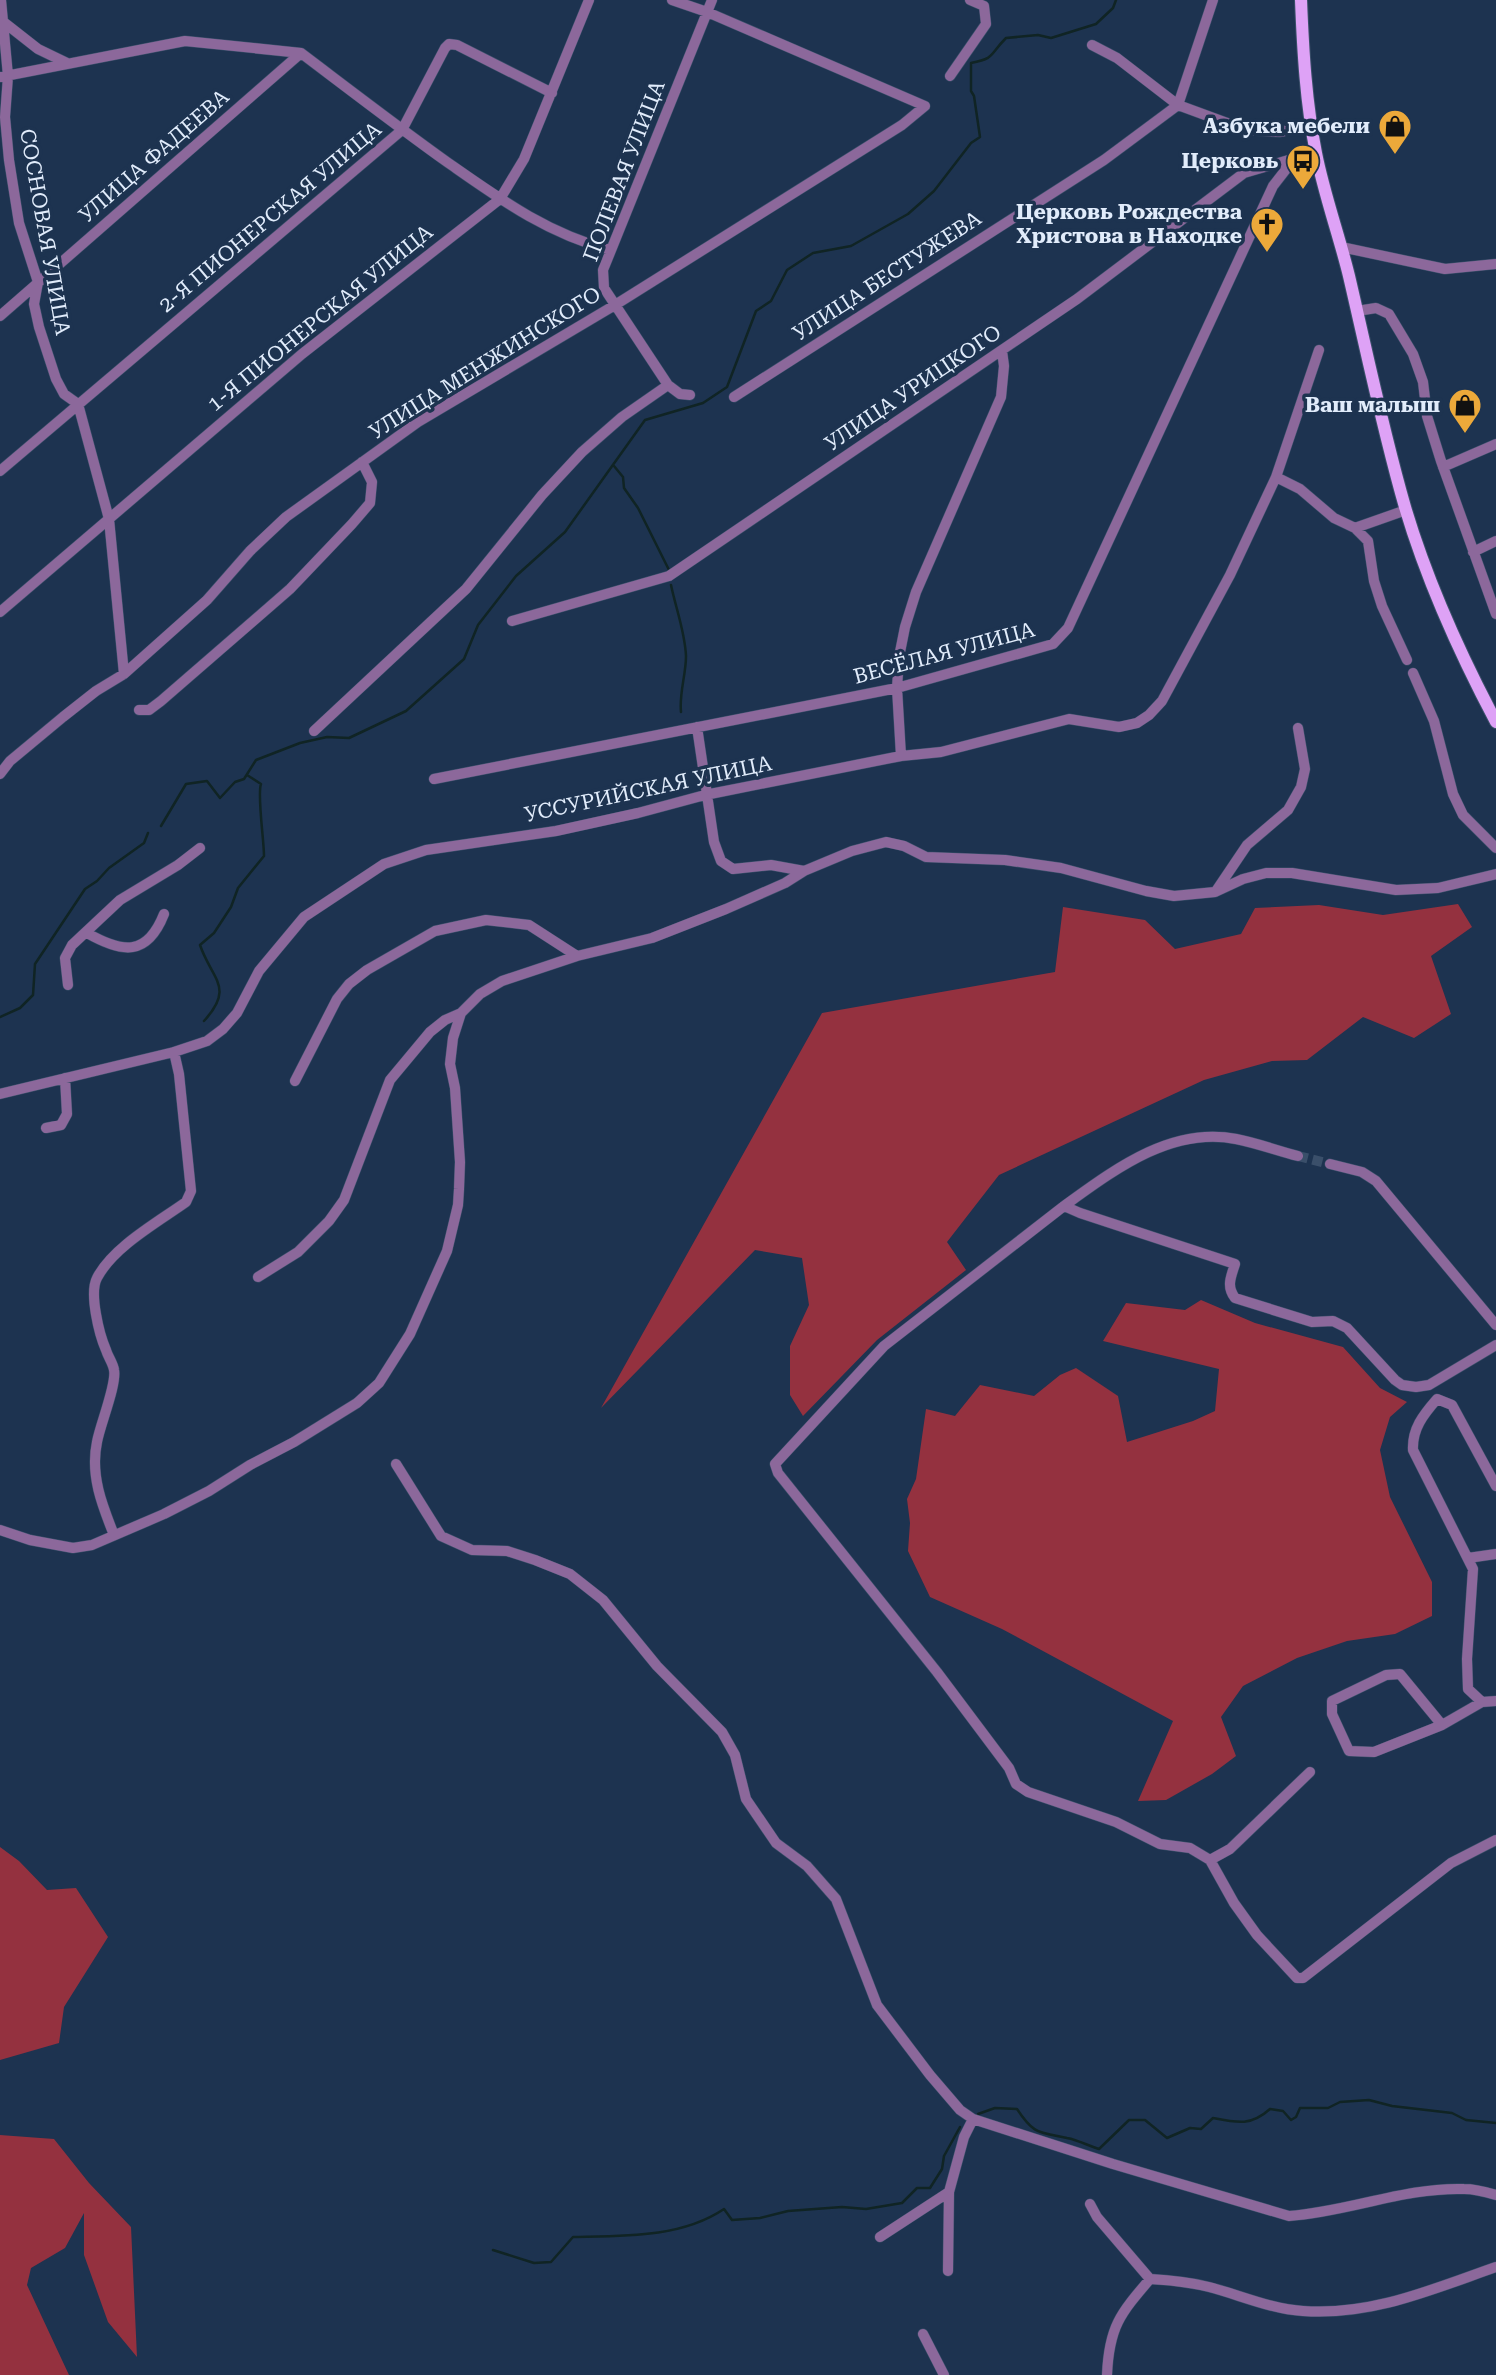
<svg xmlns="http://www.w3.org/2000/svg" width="1496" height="2375" font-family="'Roboto Serif',serif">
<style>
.forest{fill:#94313f}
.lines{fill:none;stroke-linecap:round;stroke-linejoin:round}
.stream{stroke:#102424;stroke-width:2.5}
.minor-tunnel{stroke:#3a4f6a;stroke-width:10;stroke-dasharray:10 5;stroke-linecap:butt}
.minor-casing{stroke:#3c516b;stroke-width:11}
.major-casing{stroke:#3c516b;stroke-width:14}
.minor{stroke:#8c689b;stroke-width:10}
.major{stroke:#dea2f6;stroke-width:12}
.labels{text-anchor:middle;stroke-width:7;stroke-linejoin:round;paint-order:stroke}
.poi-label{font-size:21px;font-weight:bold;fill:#e1ecfb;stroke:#1d3350;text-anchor:end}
.street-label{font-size:21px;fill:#e1ecfb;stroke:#1d3350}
</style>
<rect width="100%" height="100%" fill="#1d3350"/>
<!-- forest -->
<path class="forest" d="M1458 904 1472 927 1431 956 1451 1014 1414 1038 1363 1017 1307 1060 1272 1061 1204 1080 999 1175 947 1242 966 1270 877 1340 803 1416 790 1395V1346L809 1305 802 1258 755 1250 601 1408 822 1013 1055 972 1063 907 1145 920 1175 949 1241 934 1255 908 1319 905 1383 915Z
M1201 1300 1255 1323 1343 1347 1380 1388 1407 1402 1390 1417 1380 1450 1390 1497 1432 1582V1616L1395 1634 1347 1641 1297 1658 1243 1686 1221 1717 1236 1756 1212 1774 1166 1800 1138 1801 1173 1721 1002 1629 930 1597 908 1551 910 1523 907 1499 916 1479 926 1409 955 1416 980 1385 1034 1396 1060 1375 1076 1368 1118 1396 1127 1442 1193 1421 1215 1411 1219 1369 1103 1341 1126 1303 1185 1310Z
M0 1847 19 1861 47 1890 76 1888 108 1937 64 2007 59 2043 0 2060Z
M0 2135 54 2139 89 2183 131 2227 137 2357 108 2322 84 2255V2213L65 2248 31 2268 27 2285 69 2375H0Z"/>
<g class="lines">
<!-- stream -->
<path class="stream" d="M614 466 623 477 624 488 638 508 669 570
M671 585C676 609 685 632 686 656 686 675 679 693 681 712
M161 826 186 784 207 781 220 798 235 782 244 779 256 760 300 743 327 737 349 738 406 711 464 659 478 625 516 576 565 532 645 420 703 403 727 387 756 311 771 301 787 270 813 253 851 246 908 214 934 191 971 143 980 137 974 96 971 91V63C996 58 989 55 1006 38L1038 35 1051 38 1096 24 1113 8 1116 0
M0 1017 20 1008 33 995 35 964 85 889 97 881 109 868 144 843 148 833
M204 1021C235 987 212 980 200 945L214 933 231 907 238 888 264 856C264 840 257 794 261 784L247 775
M978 2114 995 2108 1017 2109C1034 2135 1039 2132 1067 2138 1078 2140 1089 2146 1099 2149L1129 2120H1145L1167 2138 1190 2128 1201 2129 1213 2118C1238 2123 1251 2126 1270 2109L1283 2111 1291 2120 1296 2117 1300 2108H1328L1340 2102 1369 2100 1392 2106 1452 2113 1466 2120 1496 2123
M493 2250 534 2263 551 2262 573 2237C623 2236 681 2238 724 2209L732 2220 760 2218 788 2211 842 2207 866 2209 902 2203 917 2188H930L942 2169 944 2156 960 2127"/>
<!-- minor-tunnel -->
<path class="minor-tunnel" d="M1298 1156 1330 1164"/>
<defs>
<path id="minor" d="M1 0 8 76 5 117 9 160 19 223 38 282 34 304 39 327 56 379 64 394 78 404 109 519 124 674
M970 0 984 6
M1 20 38 49 67 63
M1092 45 1117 58 1178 105 1246 130 1280 132 1312 125
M301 53C350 90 398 127 447 162 500 199 546 233 610 250
M950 76 986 24 984 6
M0 77 185 41 301 53
M1341 247 1445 269 1496 264
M1357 311 1376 308 1389 314 1413 354 1423 382 1427 416 1441 461 1496 614
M0 316 301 53
M668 385 604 288 603 270 712 0
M734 397 1104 160 1178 105 1213 0
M1443 467 1496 444
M0 471 402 130 445 48 449 44 457 45 552 93
M1276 477 1300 489 1334 518 1355 528 1406 510
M1355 528 1368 541 1374 581 1382 606 1407 660
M1473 552 1496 541
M0 612 302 354 500 199 524 159 589 0
M512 621 669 576 1077 299 1244 173 1316 152
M1413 673 1434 721 1453 794 1463 815 1496 848
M139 710H149L161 701 290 589 352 524 370 503 372 482 362 462
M697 727 714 842 721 861 733 869 771 865 804 871 852 851 886 842 904 846 926 857 1005 860 1061 868 1146 891 1174 896 1215 892 1243 879 1266 873H1292L1396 890 1438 888 1496 874
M314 731 466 589 542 495 582 452 622 417 668 385 680 394 690 395
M901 756 897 688 899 657 905 627 916 592 1001 397 1004 366 1002 351
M0 774 10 761 63 717 96 691 124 674 207 600 250 551 286 517 418 422 615 305 902 125 925 106 707 12 672 0
M434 779 897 688 1053 644 1068 628 1273 186 1294 159
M1216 891 1247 845 1288 810 1301 787 1305 769 1298 728
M87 933C122 953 147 957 164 914
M68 985 65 958 72 945 120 900 178 865 200 848
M295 1081 337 999 349 984 367 970 435 931 486 920 529 925 577 956
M0 1094 174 1052 207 1041 223 1029 237 1013 259 971 304 917 384 864 426 850 556 831 638 813 705 795 901 756 941 752 1069 719 1119 727 1137 723 1149 715 1162 701 1230 575 1276 477 1319 350
M46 1128 61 1125 67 1114 65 1078
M1330 1164 1362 1172 1376 1181 1496 1325
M1064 1206C1114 1170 1171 1126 1236 1139 1257 1143 1278 1151 1298 1156
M258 1277 298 1252 329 1221 344 1200 390 1080 430 1032 445 1020 461 1013
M1496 1345 1429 1385 1416 1387 1402 1385 1395 1380 1347 1328 1333 1321 1312 1322 1235 1298C1226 1286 1231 1277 1235 1264L1080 1213 1064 1206 884 1346 775 1464 778 1473 937 1672 1009 1768 1016 1784 1028 1792 1116 1822 1160 1844 1190 1848 1210 1860 1234 1903 1257 1935 1297 1978H1303L1451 1863 1496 1840
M396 1464 441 1536 472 1550 507 1551 535 1560 570 1574 603 1600 657 1666 722 1732 735 1755 746 1799 776 1843 807 1866 836 1899 877 2005 930 2075 960 2110 973 2119 1113 2164 1289 2216C1348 2212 1405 2187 1464 2189 1475 2189 1486 2192 1496 2195
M1496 1486 1452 1405 1437 1399C1423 1415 1412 1429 1413 1450L1473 1569 1467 1659 1468 1689 1482 1702 1496 1701
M0 1530 30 1540 73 1548 92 1545 164 1514 209 1491 250 1465 294 1442 357 1403 379 1383 410 1334 447 1251 458 1205 459 1189 460 1162 455 1088 450 1064 453 1038 461 1013 480 994 502 981 577 956 652 938 726 909 785 883 804 871
M114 1535C102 1505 90 1475 97 1442 100 1425 117 1384 114 1370 113 1363 108 1357 106 1350 99 1334 89 1293 97 1278 113 1247 158 1222 186 1202L191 1191 179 1074 174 1052
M1468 1558 1496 1554
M1442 1725 1400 1674 1386 1675 1332 1701V1714L1349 1751 1374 1752 1442 1725 1482 1702
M1210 1860 1230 1849 1310 1772
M1090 2204 1097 2217 1150 2279C1170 2280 1189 2282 1209 2287 1240 2295 1271 2309 1303 2311 1372 2316 1433 2289 1496 2267
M880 2237 949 2192
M948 2271 949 2192 964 2137 973 2119
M923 2334 944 2375
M1107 2375C1109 2327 1120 2314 1150 2279"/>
<path id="major" d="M1301 0C1303 51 1306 103 1316 153 1324 194 1339 235 1349 276 1367 353 1383 431 1405 507 1427 581 1460 654 1496 722"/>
</defs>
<!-- minor casing -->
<use href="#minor" class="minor-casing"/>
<!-- major casing -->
<use href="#major" class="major-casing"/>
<!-- minor -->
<use href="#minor" class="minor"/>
<!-- major -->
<use href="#major" class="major"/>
</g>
<!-- icons -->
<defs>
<symbol id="shop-pin" viewBox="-11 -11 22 30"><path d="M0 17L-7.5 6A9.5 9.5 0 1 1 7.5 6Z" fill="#eca93a" stroke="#1d3350"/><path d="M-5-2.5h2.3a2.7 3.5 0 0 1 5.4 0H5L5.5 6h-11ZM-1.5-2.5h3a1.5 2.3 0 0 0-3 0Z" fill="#111"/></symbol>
<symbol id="bus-pin" viewBox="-11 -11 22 30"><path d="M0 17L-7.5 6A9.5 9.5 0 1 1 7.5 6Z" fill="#eca93a" stroke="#1d3350"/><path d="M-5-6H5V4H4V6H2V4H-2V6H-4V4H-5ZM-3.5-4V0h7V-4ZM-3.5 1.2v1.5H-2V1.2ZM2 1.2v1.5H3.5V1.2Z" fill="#111"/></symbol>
<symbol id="church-pin" viewBox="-11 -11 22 30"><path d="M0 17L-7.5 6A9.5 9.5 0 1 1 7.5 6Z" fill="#eca93a" stroke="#1d3350"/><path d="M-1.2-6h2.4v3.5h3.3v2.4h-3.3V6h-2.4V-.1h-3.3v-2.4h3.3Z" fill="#111"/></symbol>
</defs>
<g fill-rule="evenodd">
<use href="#shop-pin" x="1376" y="107" width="38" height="52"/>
<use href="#bus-pin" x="1284" y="142" width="38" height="52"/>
<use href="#church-pin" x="1248" y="205" width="38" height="52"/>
<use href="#shop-pin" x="1446" y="386" width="38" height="52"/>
</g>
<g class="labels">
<!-- poi labels -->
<g class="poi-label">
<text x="1370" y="133">Азбука мебели</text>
<text x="1278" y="168">Церковь</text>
<text x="1242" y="219">Церковь Рождества<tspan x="1242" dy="24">Христова в Находке</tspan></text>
<text x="1440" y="412">Ваш малыш</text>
</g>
<!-- street labels -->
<g class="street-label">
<text transform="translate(154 156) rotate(-41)" y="7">УЛИЦА ФАДЕЕВА</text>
<text transform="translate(624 171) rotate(-69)" y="7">ПОЛЕВАЯ УЛИЦА</text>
<text transform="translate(270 217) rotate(-40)" y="7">2-Я ПИОНЕРСКАЯ УЛИЦА</text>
<text transform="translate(45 232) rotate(80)" y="7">СОСНОВАЯ УЛИЦА</text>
<text transform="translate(887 276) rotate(-33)" y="7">УЛИЦА БЕСТУЖЕВА</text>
<text transform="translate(320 318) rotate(-39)" y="7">1-Я ПИОНЕРСКАЯ УЛИЦА</text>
<text transform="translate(485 363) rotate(-32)" y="7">УЛИЦА МЕНЖИНСКОГО</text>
<text transform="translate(913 388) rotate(-34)" y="7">УЛИЦА УРИЦКОГО</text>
<text transform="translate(944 653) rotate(-15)" y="7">ВЕСЁЛАЯ УЛИЦА</text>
<text transform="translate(648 789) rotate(-12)" y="7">УССУРИЙСКАЯ УЛИЦА</text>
</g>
</g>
</svg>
